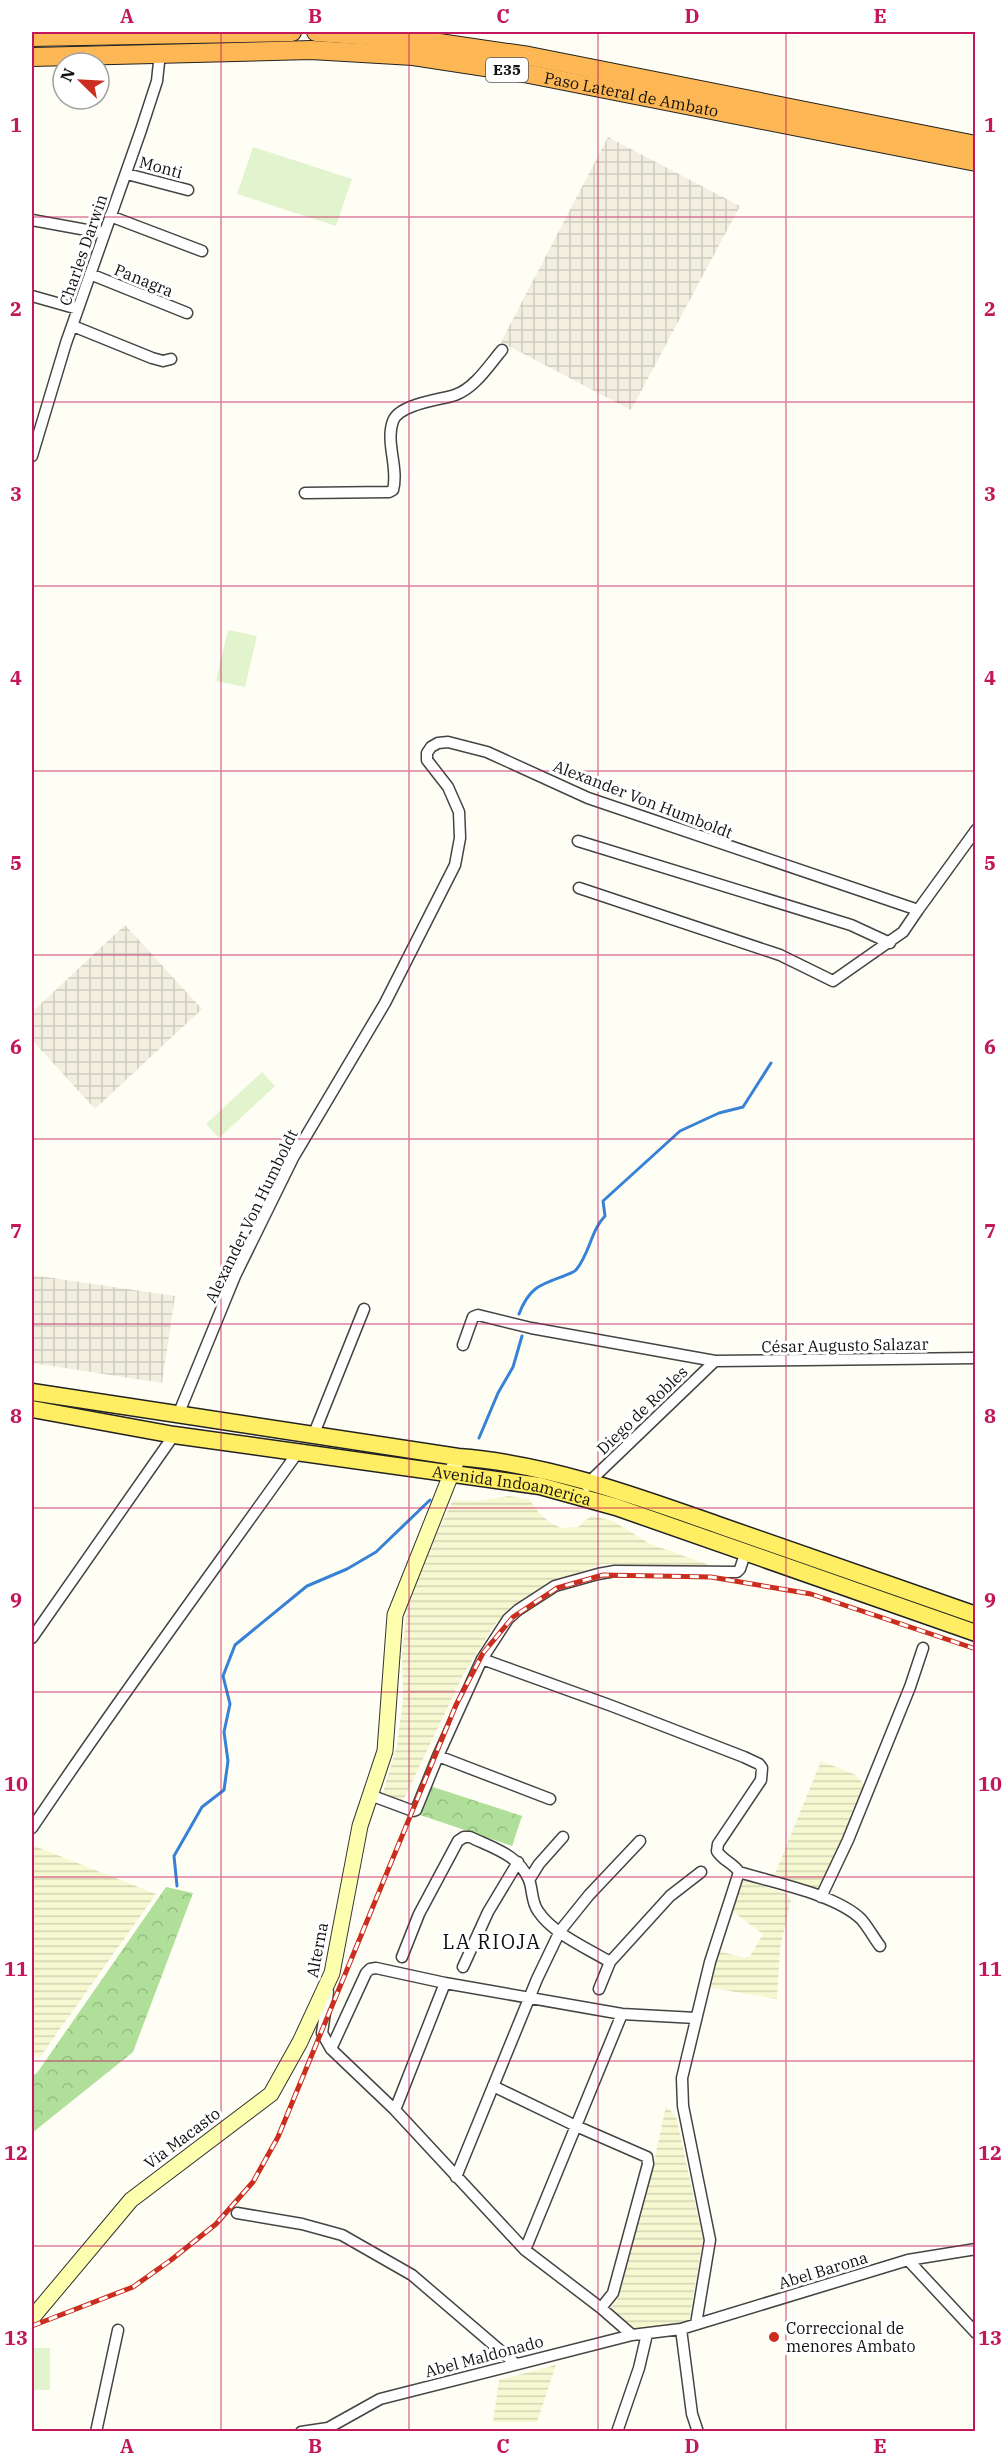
<svg xmlns="http://www.w3.org/2000/svg" width="1007" height="2463" font-family="'IBM Plex Serif',serif">
<style>
.farmland{fill:url(#farmland-rules)}
.forest{fill:url(#forest-crowns)}
.pitch{fill:#e1f4cd}
.plaza{fill:url(#plaza-grid)}
.lines{fill:none;stroke-linecap:round;stroke-linejoin:round}
.stream{stroke:#3782d6;stroke-width:3}
.street-casing{stroke:#444;stroke-width:13}
.secondary-casing{stroke:#333;stroke-width:17}
.primary-casing{stroke:#222;stroke-width:19}
.highway-casing{stroke:#222;stroke-width:20}
.street{stroke:#fff;stroke-width:10}
.secondary{stroke:#fdffaf;stroke-width:15}
.primary{stroke:#ffee64;stroke-width:16}
.highway{stroke:#fdb755;stroke-width:18}
.rail-casing{stroke:#cb2d1e;stroke-width:5}
.rail{stroke:#fff;stroke-width:3;stroke-dasharray:9;stroke-linecap:butt}
.grid{fill:none;stroke:#c2185b;stroke-width:1.5;stroke-opacity:0.55}
.poi-dot{fill:#cb2d1e;stroke:#fff;stroke-width:2}
.labels{text-anchor:middle;stroke-width:6;stroke-linejoin:round;paint-order:stroke}
.shield{fill:#fff;stroke:#585858;stroke-width:1.5}
.shield-label{font-size:15px;font-weight:bold;fill:#111}
.street-label{font-size:16px;fill:#111;stroke:#fff}
.poi-label{font-size:16px;fill:#111;stroke:#fff;text-anchor:start}
.quarter-label{font-size:20px;letter-spacing:1.5px;fill:#111;stroke:#fff}
.neatline{fill:none;stroke:#c2185b;stroke-width:2}
.grid-label{font-size:20px;text-anchor:middle;font-weight:bold;fill:#c2185b}
</style>
<defs>
<pattern id="farmland-rules" width="6" height="5" patternUnits="userSpaceOnUse" patternTransform="scale(1.5)"><rect width="6" height="5" fill="#f6f8d2"/><path d="M0 2.5h6" fill="none" stroke="#d2d4b3"/></pattern>
<pattern id="forest-crowns" width="20" height="18" patternUnits="userSpaceOnUse" patternTransform="scale(1.5)"><rect width="20" height="18" fill="#afdf98"/><path d="M2 6a3 3 0 1 1 6 0M12 15a3 3 0 1 1 6 0" fill="none" stroke="#96be82"/></pattern>
<pattern id="plaza-grid" width="8" height="8" patternUnits="userSpaceOnUse" patternTransform="scale(1.5)"><rect width="8" height="8" fill="#f2efe1"/><path d="M0 4h8M4 0v8" fill="none" stroke="#ceccc0"/></pattern>
</defs>
<rect width="100%" height="100%" fill="#fffef4"/>
<!-- farmland -->
<path class="farmland" d="M509 1496 529 1499 538 1512 552 1524 562 1528 578 1527 591 1516 613 1521 650 1544 718 1568 602 1564 550 1583 522 1602 495 1624 463 1675 400 1807 381 1800 397 1745 403 1701 402 1651 407 1608 430 1547 453 1500 478 1501Z
M821 1761 856 1775 865 1786 819 1900 772 1881Z
M32 1845 156 1894 40 2057 32 2054Z
M743 1879 787 1894 791 1900 780 1948 777 1999 706 1987 718 1951 745 1958 750 1956 763 1934 728 1908 736 1883Z
M666 2106 676 2116 703 2239 689 2321 645 2331 630 2329 610 2310 618 2298 653 2167Z
M556 2365 537 2422H493L499 2380Z"/>
<!-- forest -->
<path class="forest" d="M427 1785 522 1816 512 1846 417 1814Z
M166 1887 193 1893 133 2052 32 2133V2076L37 2073Z"/>
<!-- pitch -->
<path class="pitch" d="M253 147 352 179 336 226 237 194Z
M228 630 257 636 245 687 216 681Z
M262 1072 275 1086 219 1138 206 1124Z
M32 2348H50V2390H32Z"/>
<!-- plaza -->
<path class="plaza" d="M608 137 740 206 631 410 501 342Z
M125 925 202 1009 95 1109 32 1040V1012Z
M32 1275 175 1296 162 1383 32 1363Z"/>
<g class="lines">
<!-- stream -->
<path class="stream" d="M519 1314C529 1288 539 1285 564 1276 568 1274 573 1273 576 1270 590 1253 591 1230 605 1216L603 1201 680 1131 719 1113 743 1107 771 1063
M479 1438 498 1393 513 1367 522 1336
M177 1886 174 1856 202 1807 224 1790 228 1761 224 1732 230 1704 223 1676 235 1645 307 1586 347 1569 376 1552 430 1500"/>
<defs>
<path id="street" d="M127 174 188 190
M110 216 202 251
M32 220 103 233
M90 274 187 313
M32 296 78 309
M73 326 152 358 163 361 171 359
M32 456 66 343 141 130 157 81 160 53
M305 493 389 492 393 490C399 468 385 442 393 421 399 404 440 400 455 395 475 388 489 365 502 350
M578 841 851 925 890 943
M918 910 976 830
M463 1345 473 1317 478 1315 531 1328 715 1361 976 1358
M178 1415 235 1276 293 1158 385 1003 455 865 460 838 459 812 448 787 427 760V753L431 747 438 743 448 742 487 752 588 798 918 910 903 932 833 981 780 955 579 888
M313 1436 364 1309
M587 1486 589 1482 715 1361
M32 1638 174 1435
M482 1659 612 1706 744 1757 759 1764 762 1768 761 1780 718 1844 717 1851C722 1860 733 1863 739 1872L710 1962 682 2078 683 2106 710 2240 696 2324
M438 1756 550 1799
M370 1795 413 1811 416 1810 438 1756 482 1659 508 1619 518 1610 555 1586 598 1574 615 1571 737 1572 740 1569 745 1554
M32 1828C117 1701 209 1577 298 1452
M739 1872C774 1883 835 1894 861 1919 868 1927 874 1938 880 1946
M529 1880 539 1864 563 1837
M821 1897 848 1840 910 1687 923 1648
M402 1957 419 1914 458 1841 464 1837H470C493 1848 519 1855 529 1880 533 1890 531 1901 538 1911 553 1934 587 1948 610 1962
M463 1967 488 1912 518 1862
M599 1989 610 1962 670 1896 701 1872
M328 1992 322 2033 331 2049 395 2110 525 2250 601 2308 632 2335
M331 2049 366 1973 370 1969 376 1968 445 1983 622 2014 696 2018
M493 2086 576 2126 647 2157 648 2164 613 2293 601 2308
M395 2110 445 1983
M456 2177 537 1979 560 1931 589 1895 640 1841
M237 2213 302 2224 342 2235 412 2275 516 2364
M525 2250 622 2014
M908 2260 976 2333
M681 2329 692 2414 698 2432
M96 2432 118 2330
M301 2432 328 2428 380 2399 632 2335 681 2329 908 2260 976 2249
M617 2432 639 2368 647 2334"/>
<path id="secondary" d="M32 2318 131 2200 271 2094 300 2042 332 1973 360 1826 385 1751 395 1615 458 1457"/>
<g id="primary">
<path d="M32 1392 458 1457C549 1464 636 1496 721 1526 806 1556 891 1586 976 1615"/>
<path id="s1" d="M32 1409 174 1435 540 1486 616 1507 976 1633"/>
</g>
<g id="highway">
<path d="M316 32 412 39 529 56 976 145"/>
<path d="M32 37 292 32"/>
<path id="s2" d="M32 57 311 50 413 56 524 73 976 162"/>
</g>
</defs>
<!-- street casing -->
<use href="#street" class="street-casing"/>
<!-- secondary casing -->
<use href="#secondary" class="secondary-casing"/>
<!-- primary casing -->
<use href="#primary" class="primary-casing"/>
<!-- highway casing -->
<use href="#highway" class="highway-casing"/>
<!-- street -->
<use href="#street" class="street"/>
<!-- secondary -->
<use href="#secondary" class="secondary"/>
<!-- primary -->
<use href="#primary" class="primary"/>
<!-- highway -->
<use href="#highway" class="highway"/>
<defs>
<path id="rail" d="M32 2326 133 2287 171 2260 216 2224 253 2182 278 2137 456 1705 483 1653 513 1617 557 1588 603 1575 711 1577 811 1594 976 1649"/>
</defs>
<!-- rail casing -->
<use href="#rail" class="rail-casing"/>
<!-- rail -->
<use href="#rail" class="rail"/>
</g>
<!-- grid -->
<path class="grid" d="M221 32V2432M409 32V2432M598 32V2432M786 32V2432M32 217H976M32 402H976M32 586H976M32 771H976M32 955H976M32 1139H976M32 1324H976M32 1508H976M32 1692H976M32 1877H976M32 2061H976M32 2246H976"/>
<!-- markers -->
<circle class="poi-dot" cx="774" cy="2337" r="6"/>
<g class="labels">
<!-- shield labels -->
<rect class="shield" x="486" y="58" width="42" height="24" rx="4.5"/>
<g class="shield-label">
<text x="507" y="75">E35</text>
</g>
<!-- street labels -->
<g class="street-label">
<text dy="6" stroke="none"><textPath href="#s2" startOffset="603">Paso Lateral de Ambato</textPath></text>
<text transform="translate(161 167) rotate(15)" y="6">Monti</text>
<text transform="translate(83 250) rotate(-71)" y="6">Charles Darwin</text>
<text transform="translate(144 280) rotate(22)" y="6">Panagra</text>
<text transform="translate(643 799) rotate(21)" y="6">Alexander Von Humboldt</text>
<text transform="translate(251 1216) rotate(-64)" y="6">Alexander Von Humboldt</text>
<text transform="translate(845 1345) rotate(-1)" y="6">César Augusto Salazar</text>
<text transform="translate(642 1410) rotate(-44)" y="6">Diego de Robles</text>
<text dy="6" stroke="none"><textPath href="#s1" startOffset="486">Avenida Indoamerica</textPath></text>
<text transform="translate(317 1950) rotate(-79)" y="6">Alterna</text>
<text transform="translate(182 2138) rotate(-37)" y="6">Via Macasto</text>
<text transform="translate(823 2270) rotate(-17)" y="6">Abel Barona</text>
<text transform="translate(484 2356) rotate(-15)" y="6">Abel Maldonado</text>
</g>
<!-- poi labels -->
<g class="poi-label">
<text x="786" y="2334">Correccional de<tspan x="786" dy="18">menores Ambato</tspan></text>
</g>
<!-- quarter labels -->
<g class="quarter-label">
<text x="492" y="1949">LA RIOJA</text>
</g>
</g>
<!-- border -->
<rect width="1007" height="2463" fill="none" stroke="#ffffff" stroke-width="66"/>
<!-- north arrow -->
<g transform="translate(81 81) rotate(294)"><circle r="28" fill="#ffffff" stroke="#a0a0a0" stroke-width="1.5"/>
<path d="M0-4.5L10 22L0 15L-10 22Z" fill="#cb2d1e"/>
<text y="-9" font-size="16" font-weight="bold" text-anchor="middle" fill="#111111">N</text>
</g>
<rect x="33" y="33" width="941" height="2397" class="neatline"/>
<g class="grid-label">
<text x="127" y="23">A</text>
<text x="315" y="23">B</text>
<text x="503" y="23">C</text>
<text x="692" y="23">D</text>
<text x="880" y="23">E</text>
<text x="16" y="132">1</text>
<text x="990" y="132">1</text>
<text x="16" y="316">2</text>
<text x="990" y="316">2</text>
<text x="16" y="501">3</text>
<text x="990" y="501">3</text>
<text x="16" y="685">4</text>
<text x="990" y="685">4</text>
<text x="16" y="870">5</text>
<text x="990" y="870">5</text>
<text x="16" y="1054">6</text>
<text x="990" y="1054">6</text>
<text x="16" y="1238">7</text>
<text x="990" y="1238">7</text>
<text x="16" y="1423">8</text>
<text x="990" y="1423">8</text>
<text x="16" y="1607">9</text>
<text x="990" y="1607">9</text>
<text x="16" y="1791">10</text>
<text x="990" y="1791">10</text>
<text x="16" y="1976">11</text>
<text x="990" y="1976">11</text>
<text x="16" y="2160">12</text>
<text x="990" y="2160">12</text>
<text x="16" y="2345">13</text>
<text x="990" y="2345">13</text>
<text x="127" y="2453">A</text>
<text x="315" y="2453">B</text>
<text x="503" y="2453">C</text>
<text x="692" y="2453">D</text>
<text x="880" y="2453">E</text>
</g>
</svg>
